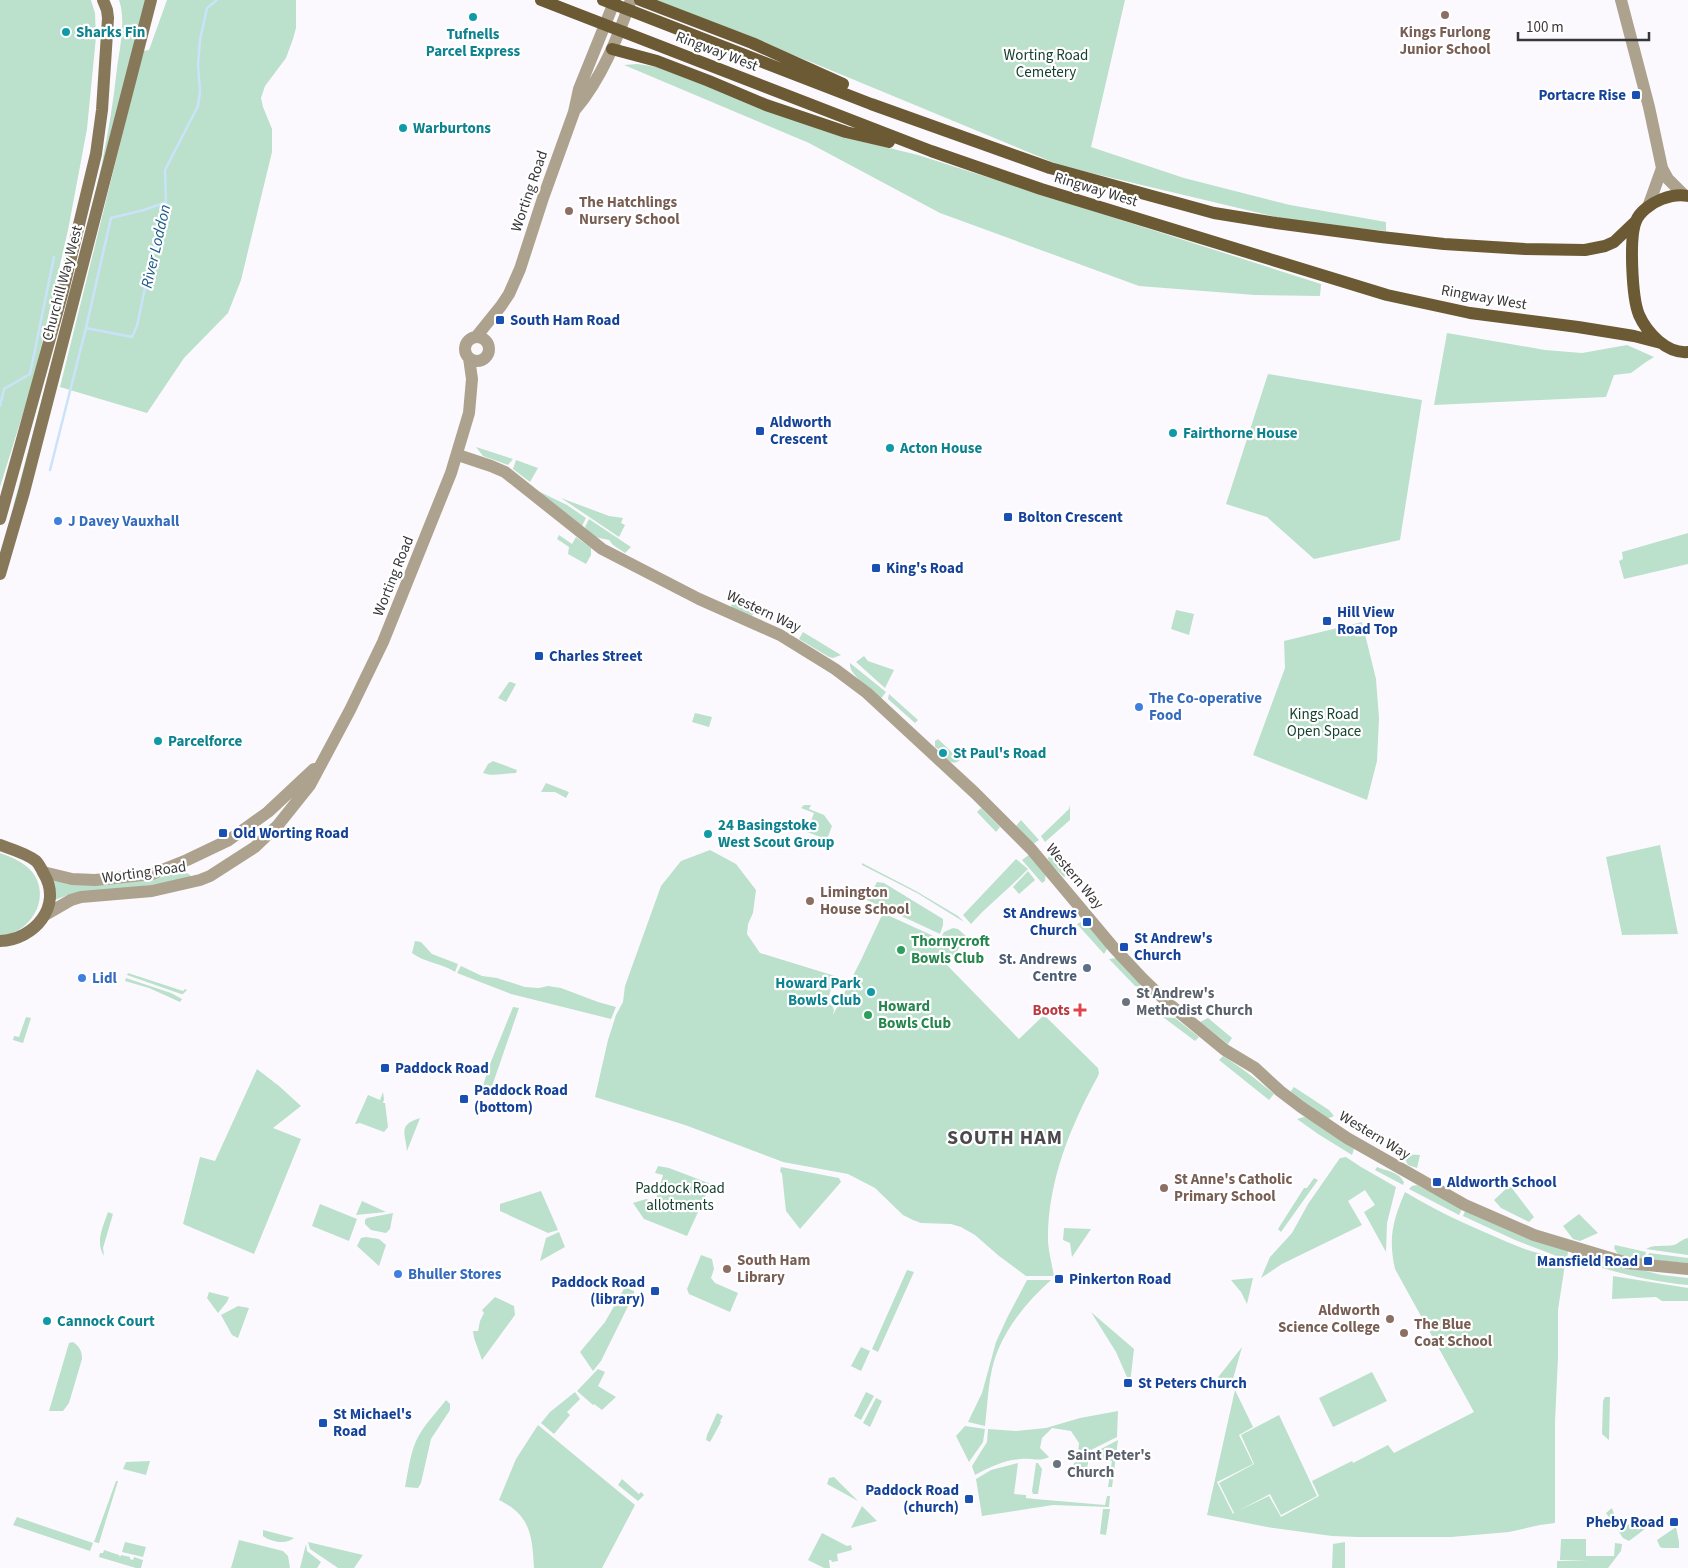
<svg xmlns="http://www.w3.org/2000/svg" width="1688" height="1568" font-family="'Source Sans 3',sans-serif">
<style>
.green{fill:#bbe0cc}
.lines{fill:none;stroke-linecap:round;stroke-linejoin:round}
.stream{stroke:#cae3fa;stroke-width:2.5}
.tertiary{stroke:#aca28e;stroke-width:12}
.secondary{stroke:#867859;stroke-width:12}
.primary{stroke:#6b5a34;stroke-width:12}
.education-dot{fill:#8d6e63;stroke:#fff;stroke-width:2}
.culture-dot{fill:#0f9aa8;stroke:#fff;stroke-width:2}
.transit-dot{fill:#1a4fb4;stroke:#fff;stroke-width:2}
.shop-dot{fill:#3f7fe0;stroke:#fff;stroke-width:2}
.leisure-dot{fill:#2e9e5b;stroke:#fff;stroke-width:2}
.service-dot{fill:#5c6f8a;stroke:#fff;stroke-width:2}
.worship-dot{fill:#6b7280;stroke:#fff;stroke-width:2}
.health-dot{fill:#e0444e;stroke:#fff;stroke-width:2}
.labels{text-anchor:middle;stroke-width:4.5;stroke-linejoin:round;paint-order:stroke}
.culture-label{font-size:15px;font-weight:bold;fill:#0d838f;stroke:#fff;text-anchor:start}
.education-label{font-size:15px;font-weight:bold;fill:#785e54;stroke:#fff;text-anchor:start}
.street-label{font-size:15px;fill:#373638;stroke:#fff}
.park-label{font-size:15px;fill:#16422f;stroke:#fff}
.transit-label{font-size:15px;font-weight:bold;fill:#164399;stroke:#fff;text-anchor:start}
.shop-label{font-size:15px;font-weight:bold;fill:#366cbe;stroke:#fff;text-anchor:start}
.leisure-label{font-size:15px;font-weight:bold;fill:#27864d;stroke:#fff;text-anchor:start}
.service-label{font-size:15px;font-weight:bold;fill:#4e5e75;stroke:#fff;text-anchor:end}
.worship-label{font-size:15px;font-weight:bold;fill:#5b616d;stroke:#fff;text-anchor:start}
.health-label{font-size:15px;font-weight:bold;fill:#be3a42;stroke:#fff;text-anchor:end}
.water-label{font-size:16px;font-style:italic;fill:#1b5a89;stroke:#fff}
.district-label{font-size:20px;font-weight:bold;letter-spacing:1px;fill:#4b494c;stroke:#fff}
</style>
<rect width="100%" height="100%" fill="#fcf9fe"/>
<!-- green -->
<path class="green" d="M0 0H91L95 13 96 37 87 129 68 230 34 378 0 487Z
M119 0H147L29 462 13 507C32 437 50 368 69 298 89 222 109 146 117 68 120 47 126 20 119 0Z
M167 0H296V28L293 39 286 58 265 86 261 98 263 107 272 129V152L241 280 228 313 184 358 147 413 60 387 143 51 149 50Z
M656 0H1125L1091 147 1184 178 1290 205 1386 222V231L1297 222 1062 166 811 62 657 2Z
M637 64 657 67 848 138 918 155 1321 284 1320 296 1255 295 1139 286 940 213 809 143 624 65Z
M1447 333 1545 350 1582 353 1627 345 1654 357 1646 362 1631 373 1614 375 1606 397 1434 405Z
M1268 374 1422 400 1400 540 1314 559 1267 517 1226 504Z
M476 447 513 459 508 465 483 456Z
M516 460 538 468 530 482 513 469Z
M536 490 567 505 586 518 582 526Z
M561 498 609 516 623 518 621 523 625 525 619 537Z
M589 519 631 547 625 553 613 545 609 540C599 538 590 537 585 527Z
M1688 533V564L1624 579 1619 561 1623 559 1622 552Z
M559 535 572 544 576 537 591 548V555L586 564 568 554 569 547 557 539Z
M739 600 757 608 752 616 732 608 731 605Z
M1176 610 1194 614 1189 635 1171 629Z
M1362 622 1376 679 1379 718 1377 761 1367 800 1253 755 1285 668 1284 641Z
M803 632 841 655 833 658 829 657 799 639Z
M864 656 868 661 894 670 885 688 856 662Z
M850 663 886 692 880 700 879 697C871 689 848 674 850 663Z
M509 682H511L516 684 506 702 498 698Z
M889 694 918 720 915 723 888 699Z
M695 713 712 717 709 727 692 722Z
M938 739 960 760C953 765 949 762 944 756L946 754 935 747V741Z
M493 761 517 770 516 773C504 773 494 777 483 773L488 764Z
M546 783 569 792 566 798 555 792H541Z
M804 805H811L809 809 824 815 832 826 826 842H822L823 838 807 832 814 813 801 808Z
M1070 805V820L1045 842 1041 836 1069 809Z
M981 808 1000 827 996 832 977 812Z
M1021 820 1039 840 1033 844 1016 826Z
M1660 845 1678 934 1622 935 1606 857Z
M710 850 736 864 756 890 753 913 748 924 747 934 760 953 835 976 829 996 834 1010 833 1015 861 960 883 913 940 939 944 932 953 928 958 929 967 937 947 965 1019 1039 1043 1016 1046 1017 1098 1068 1099 1073 1098 1076C1070 1127 1047 1183 1048 1242 1049 1253 1052 1265 1054 1276H1026L999 1256 975 1235 961 1227 951 1224 921 1223 913 1220 903 1215 875 1188 848 1174 783 1162 685 1125 595 1097 608 1040 616 1015 623 1002 625 986 661 886 681 861Z
M0 853C14 858 31 865 37 880 48 906 26 934 0 936Z
M1051 853 1069 874 1064 877 1049 862 1048 858Z
M1030 854 1046 871 1045 881 1042 883 1022 860Z
M1016 859 1028 869C1010 888 989 904 971 924L963 915Z
M862 863 916 891 958 916 964 922 917 893 862 865Z
M1028 871 1035 880 1019 894 1013 887Z
M180 872 187 873 190 875 191 878 177 882 68 895 52 901 50 877 158 878Z
M877 882 884 883 943 919V925L940 934 867 900Z
M1081 922 1082 923 1085 922 1106 946 1107 949 1104 954 1077 924Z
M415 941 421 942 432 954 458 964 455 972C442 963 425 963 412 953Z
M1116 958 1141 984 1139 987 1135 986 1109 959Z
M461 966 482 976 497 978 525 987 539 988 548 986 561 988 598 1002 616 1007 611 1019 511 994 457 973Z
M128 973 183 991 185 989 187 990 183 994H181L127 975Z
M126 978 171 993 182 999 180 1002 149 988 125 981Z
M513 1007 519 1008 489 1095 481 1093 488 1069Z
M26 1017 31 1018 23 1043 13 1040 14 1036 19 1037Z
M1163 1017 1175 1018 1199 1037 1195 1041Z
M1208 1018 1232 1038 1228 1044 1200 1022Z
M1223 1056C1242 1068 1257 1080 1274 1094L1269 1100 1219 1060Z
M257 1069 279 1086 301 1106 273 1128 301 1139 254 1254 183 1224 200 1157 215 1161Z
M1294 1087 1329 1110 1334 1116 1327 1119 1292 1094 1291 1091Z
M383 1092 384 1099 383 1103H385L388 1127 384 1132 360 1123 355 1124 368 1095 380 1100Z
M1304 1117 1308 1118 1354 1149 1352 1155 1318 1134 1297 1119Z
M420 1118 407 1151C405 1132 398 1125 420 1118Z
M1402 1154 1420 1155 1417 1168 1408 1165Z
M1346 1157 1361 1167 1396 1187 1387 1223 1386 1252 1364 1212 1375 1205 1365 1190 1348 1201 1362 1225 1282 1264 1261 1278 1270 1257 1292 1233 1308 1204 1340 1158Z
M658 1166 669 1168 711 1184 687 1236 644 1219 633 1203 646 1199 655 1202 663 1175 655 1173Z
M781 1167 839 1178 841 1182 800 1229 786 1211 782 1174 780 1171Z
M1377 1167C1387 1171 1399 1172 1404 1182L1403 1185 1375 1170Z
M1314 1178 1318 1180 1281 1232 1278 1229 1304 1188H1307Z
M1417 1185 1462 1209 1459 1215 1409 1189 1412 1186Z
M1508 1187H1511L1534 1217 1529 1222 1501 1208 1494 1200Z
M541 1191 558 1230 548 1233 500 1211V1204Z
M1405 1192C1441 1214 1483 1232 1522 1248 1536 1253 1553 1256 1565 1264L1558 1310V1357L1555 1422V1523L1540 1525 1509 1532 1451 1537H1358L1332 1536 1267 1527 1207 1515 1235 1390 1253 1427 1239 1435 1253 1464 1217 1482 1233 1514 1234 1513 1219 1483 1254 1464 1241 1435 1279 1415 1317 1496 1281 1515 1270 1494 1238 1511 1269 1496 1281 1517 1319 1496 1312 1481 1352 1461 1353 1463 1388 1445 1394 1453 1474 1412 1395 1269C1388 1238 1393 1220 1405 1192Z
M362 1201 386 1212 356 1215Z
M320 1204 357 1219 349 1241 312 1226Z
M1465 1211 1568 1251 1567 1260 1515 1240 1463 1216Z
M108 1212 113 1214 103 1248 104 1256C95 1242 103 1227 108 1212Z
M393 1213 390 1229 386 1233 371 1230 365 1224V1220L367 1218Z
M1579 1214 1598 1233 1580 1241 1573 1239 1563 1226Z
M1064 1228 1091 1229 1072 1257 1070 1243 1063 1240Z
M559 1232 565 1247 540 1261 546 1238Z
M366 1237 379 1239 386 1245 379 1266 357 1246 361 1238Z
M1688 1238V1255L1646 1249C1654 1244 1664 1247 1674 1245 1679 1243 1682 1239 1688 1238Z
M1615 1245 1646 1252 1644 1260 1619 1256 1614 1248Z
M1572 1253 1662 1275 1688 1278V1285C1647 1281 1609 1271 1570 1258Z
M1649 1253 1688 1258V1263L1651 1260V1257L1648 1256Z
M701 1255 712 1259 714 1269 711 1278 715 1283 738 1293 730 1312 689 1294 687 1289Z
M907 1270 914 1272 878 1352 872 1349Z
M1613 1276 1688 1288V1301H1662L1656 1297 1612 1299Z
M1253 1278 1247 1304 1241 1292 1231 1280Z
M1027 1280H1051C1029 1300 1010 1322 998 1350 988 1373 988 1402 985 1426L968 1422 982 1393 996 1342 1007 1318Z
M625 1287 634 1291V1294L601 1361 593 1371 580 1352 605 1322Z
M209 1292 229 1297 227 1302 218 1313 207 1298Z
M495 1297 514 1306 515 1315 482 1360 474 1338 473 1331H478L480 1321 484 1313 482 1310Z
M238 1306 249 1308 238 1338 232 1335 221 1315Z
M1091 1312 1134 1349 1130 1384 1116 1352Z
M73 1342C80 1347 82 1351 82 1359L69 1403 63 1411H49L69 1343Z
M861 1347 870 1351 861 1371 851 1366Z
M1242 1347 1233 1379 1216 1387 1212 1385Z
M598 1369 605 1372 598 1386 616 1397 602 1410 594 1404 593 1405 577 1391Z
M1372 1372 1387 1401 1333 1427 1319 1398Z
M575 1392 580 1399 567 1412 570 1415 554 1434 541 1423 550 1412Z
M866 1392 874 1396 861 1420 854 1416Z
M1605 1397H1610L1609 1440 1602 1434 1603 1401Z
M876 1398 882 1401 870 1427 863 1423Z
M446 1400 450 1404V1410L431 1439 421 1483 418 1488 405 1487C408 1472 410 1455 416 1441 423 1426 436 1413 446 1400Z
M1118 1411 1117 1437 1069 1461 1068 1459 1078 1454 1079 1443 1071 1431 1052 1428 1042 1438 1040 1448 1049 1457C1040 1462 1031 1458 1021 1459 1004 1460 990 1467 975 1475L972 1466 987 1442 988 1429 1016 1431 1046 1428 1080 1418Z
M717 1413 723 1416 720 1421 721 1422 710 1442 706 1440 707 1435Z
M538 1425 635 1505 602 1568H534C532 1535 531 1516 499 1500L516 1459Z
M965 1426 985 1429 983 1442 969 1462 956 1436Z
M1118 1440 1112 1487H1108L1112 1461 1089 1457 1086 1476 1076 1474 1072 1471 1074 1463Z
M150 1461 146 1475 123 1469 126 1462Z
M1018 1463 1014 1494 1026 1495V1498L1035 1499 1105 1505 1107 1496H1110L1109 1507 1053 1505 982 1516 976 1479 991 1470Z
M1036 1463H1038L1042 1469 1038 1494H1033L1032 1491Z
M834 1477 858 1501 827 1484 829 1478Z
M622 1479 639 1494 641 1492 644 1495 638 1501 618 1485Z
M116 1481H118L99 1543 94 1542Z
M862 1506 877 1521 851 1528Z
M1612 1508 1617 1523 1624 1525 1653 1523 1629 1541 1623 1538 1606 1513Z
M1103 1509H1110L1106 1535 1100 1534Z
M17 1517 93 1543 90 1551 13 1525Z
M1676 1527 1679 1542V1548H1663L1660 1547 1657 1540Z
M263 1530 294 1538C286 1545 271 1542 263 1536Z
M822 1533 847 1546 851 1545 852 1550 837 1554 838 1561 832 1562 831 1560H829L830 1568H824L808 1560Z
M1561 1539H1586V1556H1614L1615 1543 1622 1544 1621 1551 1608 1568H1557V1561H1589L1560 1560Z
M239 1540 283 1551 288 1556 290 1568H231Z
M125 1542 146 1547 143 1557 122 1552Z
M308 1542 363 1555 354 1568H338L310 1549Z
M1345 1542V1568H1332L1333 1544Z
M306 1544 307 1551 321 1562 317 1568H300Z
M104 1550 119 1555 120 1557 121 1555 130 1557V1559L133 1560 134 1557 143 1560 141 1568H136L99 1557 100 1553H103Z"/>
<g class="lines">
<!-- stream -->
<path class="stream" d="M86 328 132 337 137 326 156 236 166 202 165 170 198 106 200 91 198 65 200 40 207 8 217 0
M0 406 4 389 30 374 54 257
M50 470 86 328 111 218 144 210 166 202"/>
<!-- tertiary -->
<path class="tertiary" d="M1621 0 1649 107 1662 168 1668 179 1684 195
M575 110C602 78 617 39 631 0
M1648 207 1662 168
M465 349a12 12 0 1 1 24 0a12 12 0 1 1-24 0Z
M476 337 501 306 509 294 520 269 543 198 574 112 579 89 615 0
M458 455 491 466 505 472 602 549 699 599 780 635 835 669 867 693 975 793 1031 849 1114 948 1143 979 1169 1004 1225 1050 1255 1068 1280 1091 1301 1107 1347 1138 1465 1205 1534 1235 1627 1263 1688 1269
M43 872 72 879 95 880 152 874 187 860 229 840 268 812 314 769
M45 915 71 900 81 897 152 891 200 880 210 876 255 847 278 825 310 785 350 710 383 642 451 473 469 413 472 379 469 358"/>
<!-- secondary -->
<path class="secondary" d="M0 519 62 295 96 154 102 110 108 18 107 10 103 0
M0 574 24 492 151 0
M0 845C11 849 26 853 36 861 39 864 42 870 44 874 63 906 34 940 0 941"/>
<!-- primary -->
<path class="primary" d="M541 0 931 151 1041 189 1387 295 1470 313 1578 327 1634 336 1661 343
M603 0 871 104 1050 168 1214 213 1276 223 1381 237 1444 244 1525 249 1585 250 1605 246 1614 242 1636 221
M640 0 752 43 843 84
M612 49 657 61 709 81 766 105 846 132 889 142
M1688 196C1679 194 1670 196 1662 199 1652 203 1640 211 1636 221 1629 237 1632 298 1639 315 1647 333 1667 354 1688 352"/>
</g>
<!-- markers -->
<g class="education-dot">
<circle cx="1445" cy="15" r="5"/>
<circle cx="569" cy="211" r="5"/>
<circle cx="810" cy="901" r="5"/>
<circle cx="1164" cy="1188" r="5"/>
<circle cx="727" cy="1269" r="5"/>
<circle cx="1390" cy="1319" r="5"/>
<circle cx="1404" cy="1333" r="5"/>
</g>
<g class="culture-dot">
<circle cx="473" cy="17" r="5"/>
<circle cx="66" cy="32" r="5"/>
<circle cx="403" cy="128" r="5"/>
<circle cx="1173" cy="433" r="5"/>
<circle cx="890" cy="448" r="5"/>
<circle cx="158" cy="741" r="5"/>
<circle cx="943" cy="753" r="5"/>
<circle cx="708" cy="834" r="5"/>
<circle cx="871" cy="992" r="5"/>
<circle cx="47" cy="1321" r="5"/>
</g>
<g class="transit-dot">
<rect x="1631" y="90" width="10" height="10" rx="2.5"/>
<rect x="495" y="315" width="10" height="10" rx="2.5"/>
<rect x="755" y="426" width="10" height="10" rx="2.5"/>
<rect x="1003" y="512" width="10" height="10" rx="2.5"/>
<rect x="871" y="563" width="10" height="10" rx="2.5"/>
<rect x="1322" y="616" width="10" height="10" rx="2.5"/>
<rect x="534" y="651" width="10" height="10" rx="2.5"/>
<rect x="218" y="828" width="10" height="10" rx="2.5"/>
<rect x="1082" y="917" width="10" height="10" rx="2.5"/>
<rect x="1119" y="942" width="10" height="10" rx="2.5"/>
<rect x="380" y="1063" width="10" height="10" rx="2.5"/>
<rect x="459" y="1094" width="10" height="10" rx="2.5"/>
<rect x="1432" y="1177" width="10" height="10" rx="2.5"/>
<rect x="1643" y="1256" width="10" height="10" rx="2.5"/>
<rect x="1054" y="1274" width="10" height="10" rx="2.5"/>
<rect x="650" y="1286" width="10" height="10" rx="2.5"/>
<rect x="1123" y="1378" width="10" height="10" rx="2.5"/>
<rect x="318" y="1418" width="10" height="10" rx="2.5"/>
<rect x="964" y="1494" width="10" height="10" rx="2.5"/>
<rect x="1669" y="1517" width="10" height="10" rx="2.5"/>
</g>
<g class="shop-dot">
<circle cx="58" cy="521" r="5"/>
<circle cx="1139" cy="707" r="5"/>
<circle cx="82" cy="978" r="5"/>
<circle cx="398" cy="1274" r="5"/>
</g>
<g class="leisure-dot">
<circle cx="901" cy="950" r="5"/>
<circle cx="868" cy="1015" r="5"/>
</g>
<circle class="service-dot" cx="1087" cy="968" r="5"/>
<g class="worship-dot">
<circle cx="1126" cy="1002" r="5"/>
<circle cx="1057" cy="1464" r="5"/>
</g>
<path class="health-dot" d="M1077.5 1002.5h5v5h5v5h-5v5h-5v-5h-5v-5h5z"/>
<g class="labels">
<!-- culture labels -->
<g class="culture-label">
<text x="76" y="37">Sharks Fin</text>
<text x="473" y="39" text-anchor="middle">Tufnells<tspan x="473" dy="17">Parcel Express</tspan></text>
<text x="413" y="133">Warburtons</text>
<text x="1183" y="438">Fairthorne House</text>
<text x="900" y="453">Acton House</text>
<text x="168" y="746">Parcelforce</text>
<text x="953" y="758">St Paul's Road</text>
<text x="718" y="830">24 Basingstoke<tspan x="718" dy="17">West Scout Group</tspan></text>
<text x="861" y="988" text-anchor="end">Howard Park<tspan x="861" dy="17">Bowls Club</tspan></text>
<text x="57" y="1326">Cannock Court</text>
</g>
<!-- education labels -->
<g class="education-label">
<text x="1445" y="37" text-anchor="middle">Kings Furlong<tspan x="1445" dy="17">Junior School</tspan></text>
<text x="579" y="207">The Hatchlings<tspan x="579" dy="17">Nursery School</tspan></text>
<text x="820" y="897">Limington<tspan x="820" dy="17">House School</tspan></text>
<text x="1174" y="1184">St Anne's Catholic<tspan x="1174" dy="17">Primary School</tspan></text>
<text x="737" y="1265">South Ham<tspan x="737" dy="17">Library</tspan></text>
<text x="1380" y="1315" text-anchor="end">Aldworth<tspan x="1380" dy="17">Science College</tspan></text>
<text x="1414" y="1329">The Blue<tspan x="1414" dy="17">Coat School</tspan></text>
</g>
<!-- street labels -->
<g class="street-label">
<text transform="translate(717 51) rotate(21)" y="5">Ringway West</text>
<text transform="translate(1096 189) rotate(17)" y="5">Ringway West</text>
<text transform="translate(529 191) rotate(-71)" y="5">Worting Road</text>
<text transform="translate(62 283) rotate(-75)" y="5">Churchill Way West</text>
<text transform="translate(1484 297) rotate(10)" y="5">Ringway West</text>
<text transform="translate(393 576) rotate(-68)" y="5">Worting Road</text>
<text transform="translate(764 611) rotate(25)" y="5">Western Way</text>
<text transform="translate(144 872) rotate(-8)" y="5">Worting Road</text>
<text transform="translate(1075 876) rotate(50)" y="5">Western Way</text>
<text transform="translate(1375 1135) rotate(31)" y="5">Western Way</text>
</g>
<!-- park labels -->
<g class="park-label">
<text x="1046" y="60">Worting Road<tspan x="1046" dy="17">Cemetery</tspan></text>
<text x="1324" y="719">Kings Road<tspan x="1324" dy="17">Open Space</tspan></text>
<text x="680" y="1193">Paddock Road<tspan x="680" dy="17">allotments</tspan></text>
</g>
<!-- transit labels -->
<g class="transit-label">
<text x="1626" y="100" text-anchor="end">Portacre Rise</text>
<text x="510" y="325">South Ham Road</text>
<text x="770" y="427">Aldworth<tspan x="770" dy="17">Crescent</tspan></text>
<text x="1018" y="522">Bolton Crescent</text>
<text x="886" y="573">King's Road</text>
<text x="1337" y="617">Hill View<tspan x="1337" dy="17">Road Top</tspan></text>
<text x="549" y="661">Charles Street</text>
<text x="233" y="838">Old Worting Road</text>
<text x="1077" y="918" text-anchor="end">St Andrews<tspan x="1077" dy="17">Church</tspan></text>
<text x="1134" y="943">St Andrew's<tspan x="1134" dy="17">Church</tspan></text>
<text x="395" y="1073">Paddock Road</text>
<text x="474" y="1095">Paddock Road<tspan x="474" dy="17">(bottom)</tspan></text>
<text x="1447" y="1187">Aldworth School</text>
<text x="1638" y="1266" text-anchor="end">Mansfield Road</text>
<text x="1069" y="1284">Pinkerton Road</text>
<text x="645" y="1287" text-anchor="end">Paddock Road<tspan x="645" dy="17">(library)</tspan></text>
<text x="1138" y="1388">St Peters Church</text>
<text x="333" y="1419">St Michael's<tspan x="333" dy="17">Road</tspan></text>
<text x="959" y="1495" text-anchor="end">Paddock Road<tspan x="959" dy="17">(church)</tspan></text>
<text x="1664" y="1527" text-anchor="end">Pheby Road</text>
</g>
<!-- shop labels -->
<g class="shop-label">
<text x="68" y="526">J Davey Vauxhall</text>
<text x="1149" y="703">The Co-operative<tspan x="1149" dy="17">Food</tspan></text>
<text x="92" y="983">Lidl</text>
<text x="408" y="1279">Bhuller Stores</text>
</g>
<!-- leisure labels -->
<g class="leisure-label">
<text x="911" y="946">Thornycroft<tspan x="911" dy="17">Bowls Club</tspan></text>
<text x="878" y="1011">Howard<tspan x="878" dy="17">Bowls Club</tspan></text>
</g>
<!-- service labels -->
<g class="service-label">
<text x="1077" y="964">St. Andrews<tspan x="1077" dy="17">Centre</tspan></text>
</g>
<!-- worship labels -->
<g class="worship-label">
<text x="1136" y="998">St Andrew's<tspan x="1136" dy="17">Methodist Church</tspan></text>
<text x="1067" y="1460">Saint Peter's<tspan x="1067" dy="17">Church</tspan></text>
</g>
<!-- health labels -->
<g class="health-label">
<text x="1070" y="1015">Boots</text>
</g>
<!-- water labels -->
<g class="water-label">
<text transform="translate(155 246) rotate(-77)" y="6">River Loddon</text>
</g>
<!-- district labels -->
<g class="district-label">
<text x="1005" y="1144">SOUTH HAM</text>
</g>
</g>
<!-- scale -->
<path d="M1518 32v8h131v-8" fill="none" stroke="#373638" stroke-width="2.5"/>
<text x="1526" y="32" font-size="15" fill="#373638" stroke="#ffffff" stroke-width="4" paint-order="stroke">100 m</text>
</svg>
